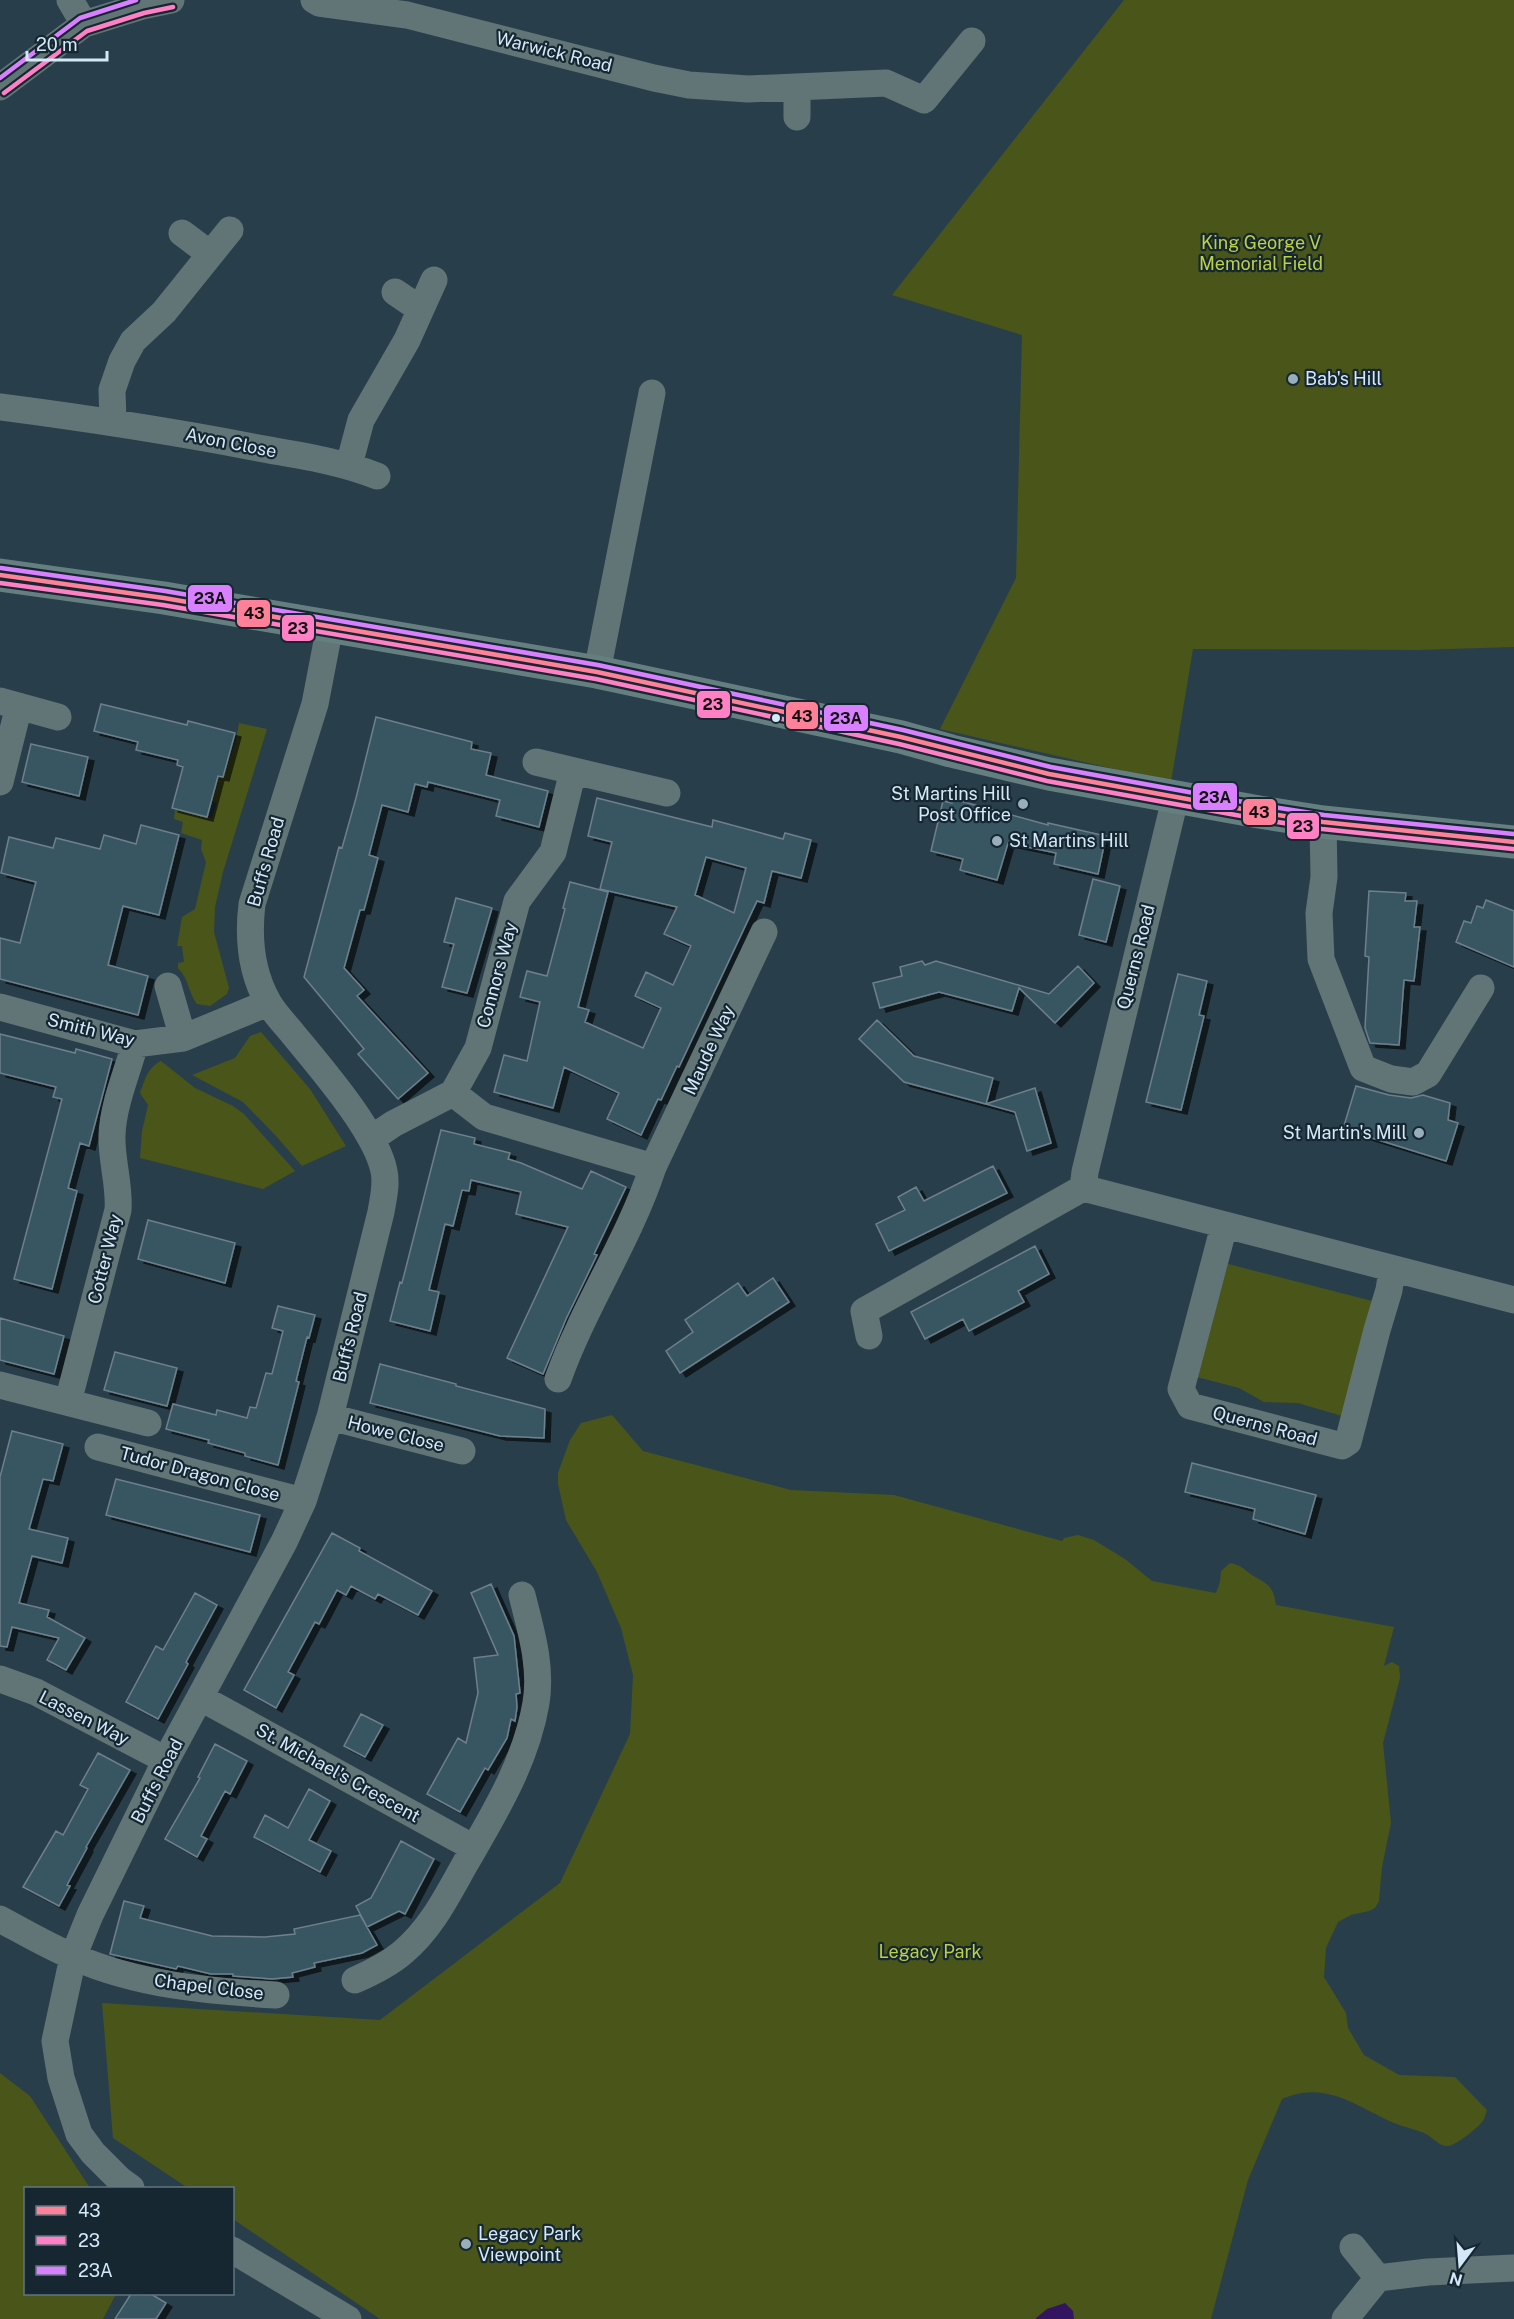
<svg xmlns="http://www.w3.org/2000/svg" width="1514" height="2319" font-family="'Public Sans',sans-serif">
<style>
.green{fill:#4a5519}
.water{fill:#321460}
.building{fill:#385462;stroke:#6e808b;stroke-width:1.5;fill-rule:evenodd;filter:url(#shadow)}
.lines{fill:none;stroke-linecap:round;stroke-linejoin:round}
.street{stroke:#627576;stroke-width:27}
.primary{stroke:#657f80;stroke-width:33}
.bus-1-casing{stroke:#162732;stroke-width:9}
.bus-2-casing{stroke:#162732;stroke-width:9}
.bus-3-casing{stroke:#162732;stroke-width:9}
.bus-1{stroke:#ff8098;stroke-width:4.5}
.bus-2{stroke:#ff80c5;stroke-width:4.5}
.bus-3{stroke:#d880ff;stroke-width:4.5}
.poi-dot{fill:#97aebb;stroke:#162732;stroke-width:2}
.bus-dot{fill:#d3e9f8;stroke:#162732;stroke-width:2}
.labels{text-anchor:middle;stroke-width:4.5;stroke-linejoin:round;paint-order:stroke}
.street-label{font-size:18px;fill:#d3e9f8;stroke:#162732}
.park-label{font-size:18px;fill:#bdd044;stroke:#162732}
.poi-label{font-size:18px;fill:#d3e9f8;stroke:#162732;text-anchor:start}
.line-badge{stroke:#162732;stroke-width:2}
.pale-badge-label{font-size:16px;text-anchor:middle;font-weight:bold;fill:#111}
</style>
<defs>
<filter id="shadow"><feDropShadow dx="6" dy="4" stdDeviation="0" flood-color="#0009"/></filter>
</defs>
<rect width="100%" height="100%" fill="#283f4b"/>
<!-- green -->
<path class="green" d="M1124 0H1514V647L1417 650 1193 649 1171 782 940 729 1016 578 1022 335 892 295Z
M239 723 267 729 223 872 215 907 214 932 229 988 227 994 210 1006 197 1004C188 992 189 979 178 968V963L184 962 182 946H177L182 917 195 909 206 862 201 849 202 840 181 833 183 822 174 819 175 810 212 818 217 803 213 801 219 777H224L236 740Z
M261 1032 310 1089 346 1146 302 1166 277 1137 243 1102 192 1075 235 1058 250 1036Z
M161 1061 195 1088 233 1106 244 1114 295 1171 263 1189 140 1158 142 1131 148 1105 140 1093C145 1080 147 1068 161 1061Z
M1228 1264 1376 1302 1342 1416 1298 1403 1264 1402 1239 1388 1197 1377Z
M612 1415 643 1451 791 1490 894 1495 1062 1541 1064 1538 1078 1535 1094 1540 1125 1559 1152 1581 1216 1593 1220 1582 1221 1571 1230 1563C1241 1565 1243 1569 1252 1575 1267 1584 1273 1585 1276 1605L1394 1627 1384 1666 1392 1662 1399 1666 1400 1678 1383 1743 1391 1823 1382 1867 1379 1901 1375 1908 1369 1911 1351 1915 1338 1922 1326 1948 1324 1977 1346 2013 1348 2028 1364 2055 1399 2075 1455 2077 1487 2110C1486 2113 1485 2116 1484 2119 1481 2126 1455 2146 1448 2146 1439 2147 1432 2136 1424 2133 1414 2129 1404 2127 1394 2123 1355 2106 1326 2080 1282 2099L1248 2180 1211 2319H380L233 2219 232 2188H188L113 2138 102 2003 380 2020 560 1883 630 1734 633 1675 621 1628 597 1572 566 1520 558 1484V1473L570 1440 581 1423Z
M0 2073 30 2096 90 2188H26V2294H116L103 2319H0Z"/>
<!-- water -->
<path class="water" d="M1065 2303 1073 2311 1074 2319H1035L1047 2309Z"/>
<!-- building -->
<path class="building" d="M101 704 187 725 188 721 235 733 223 777 218 776 207 817 172 808 183 767 177 765 178 760 136 750 138 742 94 731Z
M376 717 472 742 471 749 491 753 486 775 548 791 539 827 496 816 500 800 428 782 427 787 415 784 408 812 382 805 369 855 378 858 364 910H360L344 968 364 990 357 996 428 1073 398 1099 358 1054 364 1049 304 977 339 847 342 848 356 798Z
M31 744 88 757 79 796 22 782Z
M597 798 712 827 713 820 783 839 785 833 811 840 801 878 772 871 764 903 757 901 679 1067 677 1066 661 1100 658 1099 641 1135 607 1119 619 1093 564 1067 553 1108 494 1092 504 1055 527 1061 540 1002 520 997 527 971 547 976 565 909 563 908 570 882 608 892 578 1007 589 1010 585 1022 643 1048 661 1008 635 996 646 972 673 985 691 946 664 934 677 907 600 889 612 842 588 836ZM706 857 746 868 734 913 695 895Z
M953 799 1048 825V823L1106 836 1098 874 1054 864 1056 853 1008 843 997 880 960 870 963 859 931 851 943 801 952 803Z
M141 825 179 835 159 915 123 906 108 965 148 976 138 1015 0 979V938L20 943 36 882 1 873 9 837 53 848 56 838 100 849 104 835 136 844Z
M1093 879 1120 886 1106 942 1079 935Z
M1369 891 1406 893 1405 901H1417L1414 927H1420L1414 981 1404 980 1399 1045 1370 1043 1365 1028 1369 957 1365 956Z
M456 898 492 908 467 993 442 987 454 944 444 942Z
M1486 900 1514 911V967L1456 942 1464 921 1471 923 1477 906 1483 908Z
M922 961 925 965 936 961 1049 994 1078 966 1094 983 1055 1023 1019 988 1012 1011 939 992 880 1008 873 983 902 976 900 967Z
M1178 974 1207 981 1199 1015 1204 1016 1181 1110 1146 1102Z
M877 1020 914 1056 993 1078 986 1104 904 1082 859 1039Z
M0 1034 75 1053 76 1049 112 1059 89 1146 80 1143 68 1188 77 1191 52 1289 14 1279 62 1099 53 1097 56 1087 0 1073Z
M1356 1086 1389 1095 1411 1098 1423 1095 1450 1103 1448 1120 1458 1123 1446 1161 1343 1129Z
M1035 1088 1051 1143 1027 1151 1015 1112 986 1104Z
M441 1130 475 1138 474 1144 510 1153 508 1159 521 1163 582 1189 591 1171 626 1187 594 1254 597 1255 566 1319 543 1374 507 1358 568 1227 516 1214 521 1192 471 1180 469 1191 462 1190 453 1226 445 1224 429 1290 439 1292 430 1331 390 1321 400 1282 402 1283Z
M993 1166 1007 1193 889 1251 876 1224 905 1210 898 1197 916 1187 924 1201Z
M148 1220 235 1243 225 1283 138 1259Z
M1035 1246 1049 1274 1018 1291 1024 1302 969 1331 963 1319 925 1339 911 1312Z
M773 1278 789 1302 680 1373 666 1351 693 1332 685 1320 738 1283 747 1296Z
M278 1306 315 1315 309 1338 307 1337 296 1381 299 1382 278 1465 245 1456V1453L208 1443 209 1440 166 1429 173 1404 216 1415 217 1410 247 1418 250 1407 256 1408 266 1373 272 1374 283 1331 272 1328Z
M0 1318 64 1336 54 1374 0 1360Z
M115 1352 177 1368 167 1406 104 1390Z
M380 1364 456 1384V1386L545 1409 544 1438 500 1436 370 1403Z
M12 1431 63 1444 53 1481 43 1479 29 1529 68 1538 62 1563 32 1556 19 1603 49 1610 47 1617 85 1638 66 1670 47 1660 59 1638 12 1627 7 1647 0 1646V1477Z
M1192 1463 1316 1495 1305 1534 1253 1519 1255 1509 1185 1492Z
M116 1479 260 1515 250 1552 106 1515Z
M332 1533 360 1548 359 1551 432 1591 418 1615 378 1594 375 1599 351 1586 346 1595 337 1590 319 1624 315 1622 288 1672 294 1675 276 1708 244 1690Z
M491 1584 514 1636 520 1693 516 1694 517 1707 515 1721 511 1719 507 1738 488 1770 485 1768 460 1812 427 1794 458 1738 466 1743 478 1693 474 1658 498 1655 471 1593Z
M195 1593 217 1605 186 1662 188 1664 158 1719 126 1702 156 1646 163 1650Z
M361 1714 383 1725 365 1757 344 1746Z
M215 1744 247 1761 230 1794 225 1791 201 1836 207 1839 197 1857 165 1839 200 1778 198 1777Z
M98 1753 130 1770 86 1847 87 1848 67 1885 70 1886 59 1906 23 1887 56 1831 63 1835 88 1789 80 1785Z
M309 1789 330 1801 309 1840 331 1851 320 1872 254 1837 265 1815 288 1828Z
M401 1841 434 1859 405 1914 399 1911 367 1927 356 1906 371 1898Z
M124 1901 144 1906 140 1918 212 1936 265 1937 295 1934 294 1929 360 1915 377 1945 362 1953 314 1963 315 1967 292 1973 293 1977 272 1979 233 1976V1974H211L178 1966 176 1969 110 1954Z
M131 2294H151L166 2303 156 2319H115Z"/>
<g class="lines">
<!-- street -->
<path class="street" d="M70 0 84 24
M314 0 319 3 407 15 654 78 689 85 748 89 886 83 924 100 972 41
M0 87 84 24 142 6 171 0
M797 117V88
M182 233 210 254
M395 292 420 309
M0 407C85 418 169 431 253 447 295 455 337 460 377 476
M113 422 112 390 122 361 133 341 164 312 230 230
M349 465 361 420 407 340 434 280
M597 672 652 393
M0 701 58 717
M536 762 667 793
M0 782 19 706
M1323 822 1324 877 1319 913 1321 959 1363 1068 1391 1079 1413 1082 1428 1074 1481 988
M168 986 183 1038
M0 1007 135 1044 183 1038 268 1003
M453 1093 484 1117 653 1167 764 932
M371 1139 393 1124 453 1093 478 1048 517 901 553 852 573 771
M1083 1188 1085 1172 1176 795
M1224 1226 1181 1389 1190 1406 1342 1446 1348 1442 1377 1330 1389 1290 1392 1270
M869 1336 864 1311 1083 1188 1514 1300
M558 1379C584 1306 629 1240 653 1167
M0 1385 148 1423
M68 1402 118 1210C120 1185 111 1160 112 1135 113 1105 127 1073 135 1044
M330 1417 462 1451
M98 1447 303 1501
M0 1679 36 1692 166 1760
M201 1698 474 1848
M0 1919C24 1932 48 1946 74 1957 138 1985 207 1991 276 1995
M355 1980C371 1973 389 1964 402 1953 431 1929 447 1896 465 1864 494 1814 526 1762 536 1703 542 1666 531 1631 522 1595
M131 2188 120 2180 93 2153 79 2134 61 2078 55 2041 73 1957 90 1915 166 1760 284 1542 303 1501 330 1417 381 1212C383 1199 387 1185 384 1171 376 1131 320 1067 293 1034 285 1024 274 1013 268 1002 251 972 248 937 252 904L315 704 330 626
M1353 2247 1378 2278
M232 2250 348 2319
M1345 2319 1378 2278 1428 2272 1514 2268"/>
<!-- primary -->
<path class="primary" d="M0 575 164 598 597 672 901 737 951 751 1049 774 1259 812 1323 822 1514 842"/>
<defs>
<path id="bus-1" d="M0 575 164 598 597 672 901 737 1049 774 1259 812 1323 822 1514 842"/>
<path id="bus-2" d="M4 93 87 31 144 13 173 7
M0 583 163 605 596 679 899 744 1047 781 1258 819 1322 829 1513 849"/>
<path id="bus-3" d="M0 78 80 18 136 0
M1 568 165 591 598 665 903 730 1051 767 1260 805 1324 815 1514 834"/>
</defs>
<!-- bus-1 casing -->
<use href="#bus-1" class="bus-1-casing"/>
<!-- bus-2 casing -->
<use href="#bus-2" class="bus-2-casing"/>
<!-- bus-3 casing -->
<use href="#bus-3" class="bus-3-casing"/>
<!-- bus-1 -->
<use href="#bus-1" class="bus-1"/>
<!-- bus-2 -->
<use href="#bus-2" class="bus-2"/>
<!-- bus-3 -->
<use href="#bus-3" class="bus-3"/>
</g>
<!-- markers -->
<g class="poi-dot">
<circle cx="1293" cy="379" r="6"/>
<circle cx="1023" cy="804" r="6"/>
<circle cx="997" cy="841" r="6"/>
<circle cx="1419" cy="1133" r="6"/>
<circle cx="466" cy="2244" r="6"/>
</g>
<circle class="bus-dot" cx="776" cy="718" r="5"/>
<g class="labels">
<!-- street labels -->
<g class="street-label">
<text transform="translate(554 52) rotate(14)" y="6">Warwick Road</text>
<text transform="translate(231 443) rotate(11)" y="6">Avon Close</text>
<text transform="translate(266 862) rotate(-74)" y="6">Buffs Road</text>
<text transform="translate(1136 957) rotate(-76)" y="6">Querns Road</text>
<text transform="translate(497 975) rotate(-75)" y="6">Connors Way</text>
<text transform="translate(91 1030) rotate(14)" y="6">Smith Way</text>
<text transform="translate(709 1050) rotate(-65)" y="6">Maude Way</text>
<text transform="translate(105 1259) rotate(-76)" y="6">Cotter Way</text>
<text transform="translate(350 1337) rotate(-76)" y="6">Buffs Road</text>
<text transform="translate(1265 1426) rotate(15)" y="6">Querns Road</text>
<text transform="translate(396 1434) rotate(14)" y="6">Howe Close</text>
<text transform="translate(200 1474) rotate(15)" y="6">Tudor Dragon Close</text>
<text transform="translate(84 1718) rotate(27)" y="6">Lassen Way</text>
<text transform="translate(338 1773) rotate(29)" y="6">St. Michael's Crescent</text>
<text transform="translate(157 1781) rotate(-63)" y="6">Buffs Road</text>
<text transform="translate(209 1987) rotate(7)" y="6">Chapel Close</text>
</g>
<!-- park labels -->
<g class="park-label">
<text x="1261" y="249">King George V<tspan x="1261" dy="21">Memorial Field</tspan></text>
<text x="930" y="1958">Legacy Park</text>
</g>
<!-- poi labels -->
<g class="poi-label">
<text x="1305" y="385">Bab's Hill</text>
<text x="1011" y="800" text-anchor="end">St Martins Hill<tspan x="1011" dy="21">Post Office</tspan></text>
<text x="1009" y="847">St Martins Hill</text>
<text x="1407" y="1139" text-anchor="end">St Martin's Mill</text>
<text x="478" y="2240">Legacy Park<tspan x="478" dy="21">Viewpoint</tspan></text>
</g>
</g>
<g class="line-badge">
<rect x="187" y="584" width="46" height="29" rx="6" fill="#d880ff"/>
<rect x="236" y="599" width="35" height="29" rx="6" fill="#ff8098"/>
<rect x="281" y="614" width="34" height="28" rx="6" fill="#ff80c5"/>
<rect x="696" y="690" width="35" height="29" rx="6" fill="#ff80c5"/>
<rect x="785" y="701" width="34" height="29" rx="6" fill="#ff8098"/>
<rect x="823" y="704" width="46" height="28" rx="6" fill="#d880ff"/>
<rect x="1192" y="782" width="46" height="29" rx="6" fill="#d880ff"/>
<rect x="1242" y="798" width="35" height="28" rx="6" fill="#ff8098"/>
<rect x="1286" y="812" width="34" height="28" rx="6" fill="#ff80c5"/>
</g>
<g class="pale-badge-label">
<text x="210" y="604">23A</text>
<text x="254" y="619">43</text>
<text x="298" y="634">23</text>
<text x="713" y="710">23</text>
<text x="802" y="722">43</text>
<text x="846" y="724">23A</text>
<text x="1215" y="803">23A</text>
<text x="1259" y="818">43</text>
<text x="1303" y="832">23</text>
</g>
<!-- legend -->
<rect x="24" y="2187" width="210" height="108" fill="#162732" stroke="#627581" stroke-width="1.5"/>
<rect x="36" y="2206" width="30" height="9" fill="#ff8098" stroke="#627581" stroke-width="1.5"/>
<text x="78" y="2217" font-size="18" fill="#d3e9f8">43</text>
<rect x="36" y="2236" width="30" height="9" fill="#ff80c5" stroke="#627581" stroke-width="1.5"/>
<text x="78" y="2247" font-size="18" fill="#d3e9f8">23</text>
<rect x="36" y="2266" width="30" height="9" fill="#d880ff" stroke="#627581" stroke-width="1.5"/>
<text x="78" y="2277" font-size="18" fill="#d3e9f8">23A</text>
<!-- north arrow -->
<g transform="translate(1460 2265) rotate(196)" stroke="#162732" stroke-width="4.5" paint-order="stroke">
<path d="M0-4.5L10 22L0 15L-10 22Z" fill="#d3e9f8"/>
<text y="-9" font-size="16" font-weight="bold" text-anchor="middle" fill="#d3e9f8">N</text>
</g>
<!-- scale -->
<path d="M27 51v9h80v-9" fill="none" stroke="#d3e9f8" stroke-width="3"/>
<text x="36" y="51" font-size="18" fill="#d3e9f8" stroke="#162732" stroke-width="4.5" paint-order="stroke">20 m</text>
</svg>
